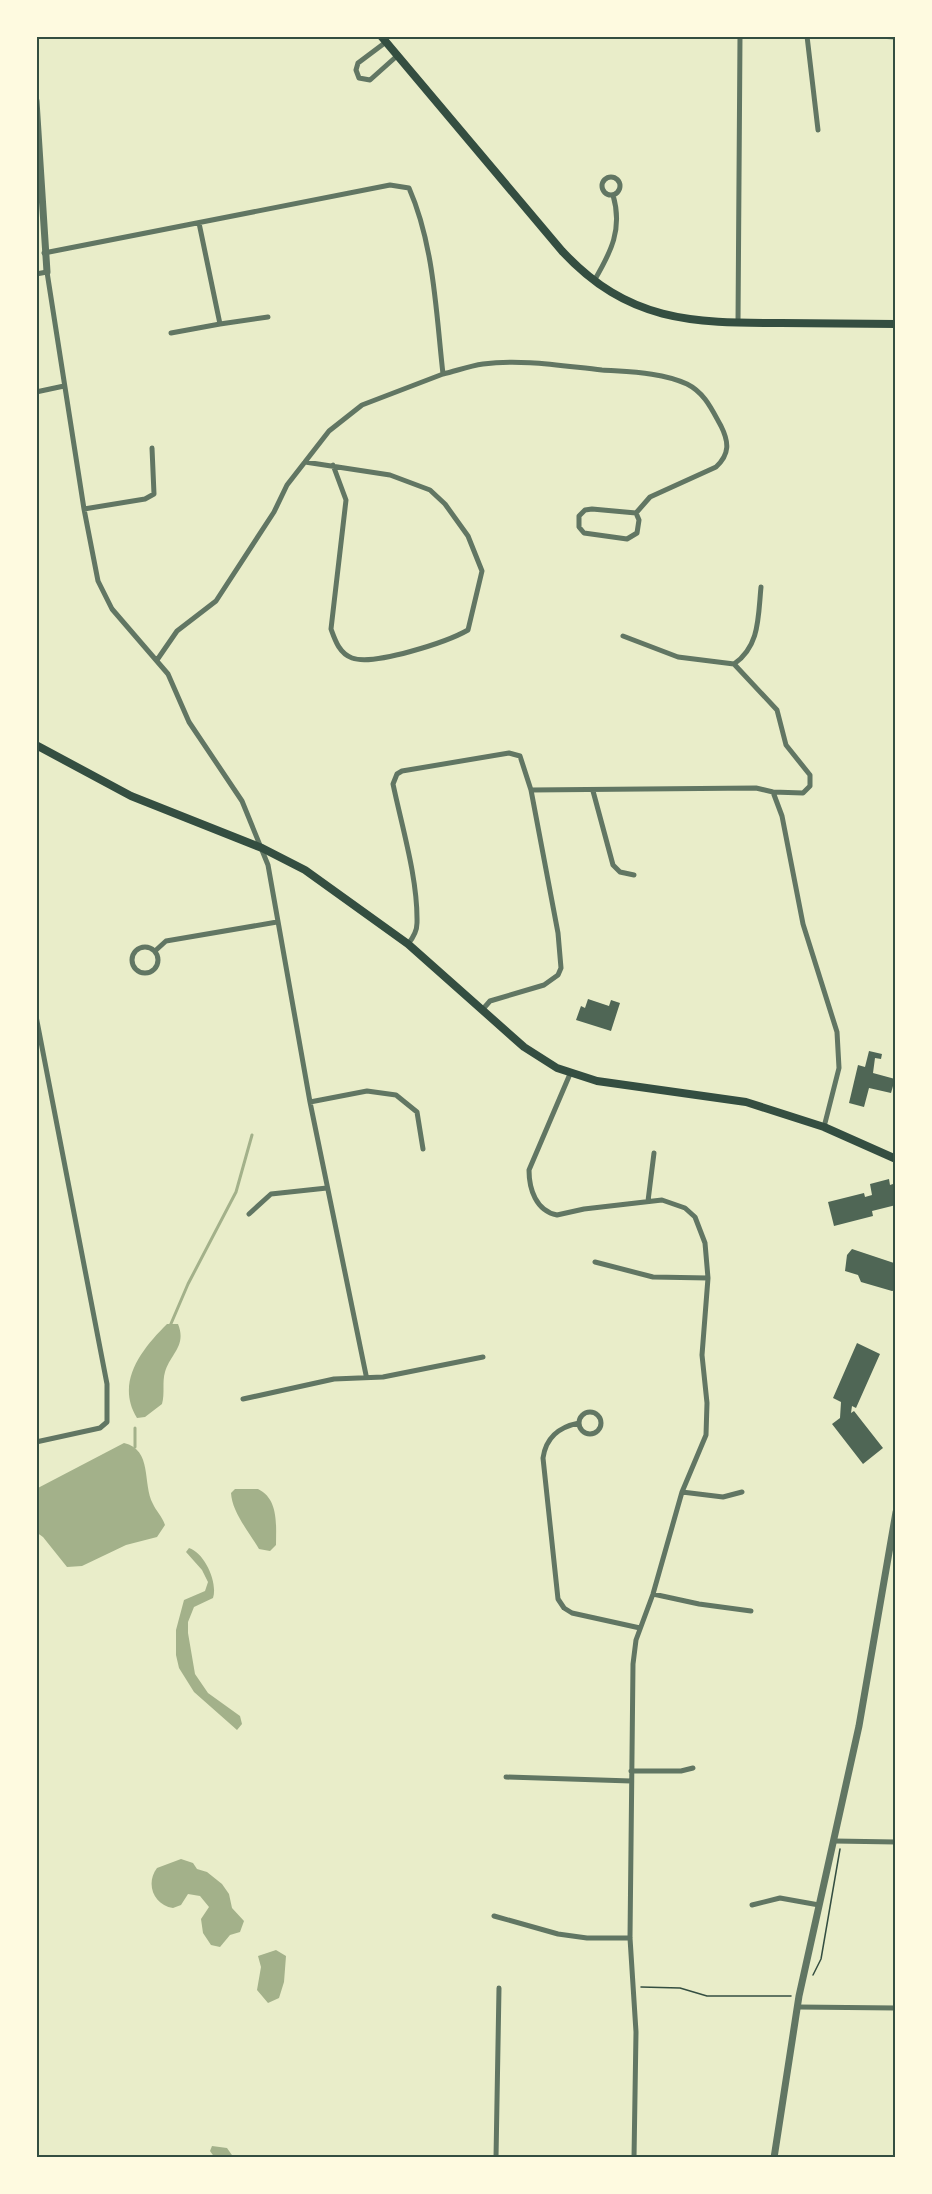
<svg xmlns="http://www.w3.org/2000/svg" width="932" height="2194" font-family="Lato,sans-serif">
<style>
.water{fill:#a3b18a}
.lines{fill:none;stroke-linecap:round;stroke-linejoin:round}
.stream{stroke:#a3b18a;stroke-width:3}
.building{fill:#4f6655}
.path{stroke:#344e41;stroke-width:1.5}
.minor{stroke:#617663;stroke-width:5}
.tertiary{stroke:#617663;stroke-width:7}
.secondary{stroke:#344e41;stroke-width:8}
.neatline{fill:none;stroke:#344e41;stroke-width:2}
</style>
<rect width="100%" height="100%" fill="#e9edc9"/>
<!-- water -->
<path class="water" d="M167 1324H178C187 1346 170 1354 165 1372 162 1382 165 1393 162 1404L145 1417 137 1418C115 1382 142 1349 167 1324Z
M124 1443C153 1450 142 1483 153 1504 156 1511 162 1516 165 1525L157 1537 126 1545 82 1566 67 1567 43 1537 36 1532V1489Z
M235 1489H258C279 1499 276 1526 276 1545L270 1551 259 1549C249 1532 232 1512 231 1493Z
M189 1548C205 1553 218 1583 213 1598L194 1607 188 1622V1633L195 1674 208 1693 240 1716 242 1724 237 1730 194 1692 179 1668 176 1655V1630L184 1600 205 1591 208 1582 202 1570 186 1552Z
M181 1859 193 1863 197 1869 207 1872 222 1884 229 1894 232 1908 244 1921 240 1932 230 1935 220 1947 211 1945 203 1933 201 1919 209 1907 200 1896 188 1894 181 1905 173 1908C154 1905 145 1884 157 1868Z
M276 1950 286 1956 284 1982 279 1998 268 2003 257 1990 261 1967 258 1956Z
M212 2146 227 2148 234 2158H215L210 2151Z"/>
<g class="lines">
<!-- stream -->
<path class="stream" d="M170 1326 188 1284 236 1192 252 1135
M135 1428V1447"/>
</g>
<!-- building -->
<path class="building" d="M588 999 609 1006 611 1000 620 1003 611 1031 576 1020 581 1006 585 1008Z
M869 1051 882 1054 881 1059 875 1058 873 1073 895 1079 891 1093 869 1088 864 1107 849 1103 858 1065 865 1067Z
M889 1179 890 1185 896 1183V1205L872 1211 873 1216 834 1226 828 1202 864 1193 865 1197 872 1195 870 1184Z
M852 1249 894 1263 896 1252V1290L892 1291 861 1282 858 1275 845 1271 847 1255Z
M857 1343 880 1354 856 1408 852 1406 851 1413 854 1411 883 1448 863 1464 832 1424 840 1418 841 1402 833 1398Z"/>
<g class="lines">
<!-- path -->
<path class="path" d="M813 1975 821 1959 840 1849
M641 1987 680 1988 707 1996H791"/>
<!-- minor -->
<path class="minor" d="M807 36 818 130
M878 36 896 37
M386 42 358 63 356 70 359 78 370 80 398 55
M602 186a9 9 0 1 1 18 0a9 9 0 1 1-18 0Z
M44 253 390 185 409 188C434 245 436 312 443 374L362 405 329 431 287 485 274 512 216 601 177 631 157 660
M36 274 47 272 84 509 98 581 112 609 168 674 189 722 242 801 268 865 310 1102 366 1375
M594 281C611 252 623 229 613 195
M738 323 740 36
M220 324 268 317
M171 333 220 324 199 223
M443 374C456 371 469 366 483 364 522 359 562 366 602 370 629 372 661 372 687 384 705 393 712 410 721 426 729 442 730 454 716 467L650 497 636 513
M36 392 64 386
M305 462 390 475 430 490 445 504 468 536 482 571 468 630C447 642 374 666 352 658 339 653 335 640 331 629L346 500 333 465
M84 509 145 499 154 494 152 448
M592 509 636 513 639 520 637 533 627 539 584 533 579 527V516L585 510Z
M623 636 678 657 734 664
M531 790 756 788 773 792 803 793 810 786V775L786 745 777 710 734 664C760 646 758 617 761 587
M593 791 613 865 620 872 634 875
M773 792 782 816 803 924 837 1032 839 1068 824 1127
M408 944C413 938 417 932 417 923 418 879 402 827 393 784L397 774 402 771 509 753 520 756 531 790 558 933 561 968 558 975 544 985 490 1001 483 1009
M132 960a13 13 0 1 1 26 0a13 13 0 1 1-26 0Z
M155 951 166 941 277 922
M36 1016 107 1384V1422L100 1428 36 1442
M570 1074 529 1170C529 1189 536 1211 557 1215L584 1209 662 1200 685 1208 695 1217 705 1243 708 1278 702 1355 707 1403 706 1435 682 1492 653 1594 636 1640 633 1664 630 1938 636 2032 634 2158
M310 1102 367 1091 396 1095 417 1112 423 1149
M648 1201 654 1153
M249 1214 271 1194 327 1188
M595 1262 653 1277 708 1278
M243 1399 334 1379 383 1377 483 1357
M579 1423a11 11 0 1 1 22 0a11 11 0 1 1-22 0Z
M579 1423C559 1427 546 1437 543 1458L558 1599 564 1608 572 1613 640 1628
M682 1492 723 1497 742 1492
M653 1594 699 1604 751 1611
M631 1771H681L693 1768
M506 1777 631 1781
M834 1841 896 1842
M752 1905 780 1898 819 1905
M494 1916 558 1934 587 1938H630
M798 2007 896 2008
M496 2158 499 1988"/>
<!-- tertiary -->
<path class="tertiary" d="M36 101 47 272
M774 2158 799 1996 859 1726 896 1512"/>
<!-- secondary -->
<path class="secondary" d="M381 36 562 251C628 322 691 323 781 323 819 323 858 324 896 324
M36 745 131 796 262 848 305 870 408 944 524 1047 557 1068 597 1081 746 1102 824 1127 896 1159"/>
</g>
<!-- border -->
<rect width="932" height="2194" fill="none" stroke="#fefae0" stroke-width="75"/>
<rect x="38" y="38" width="856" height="2118" class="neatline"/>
</svg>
